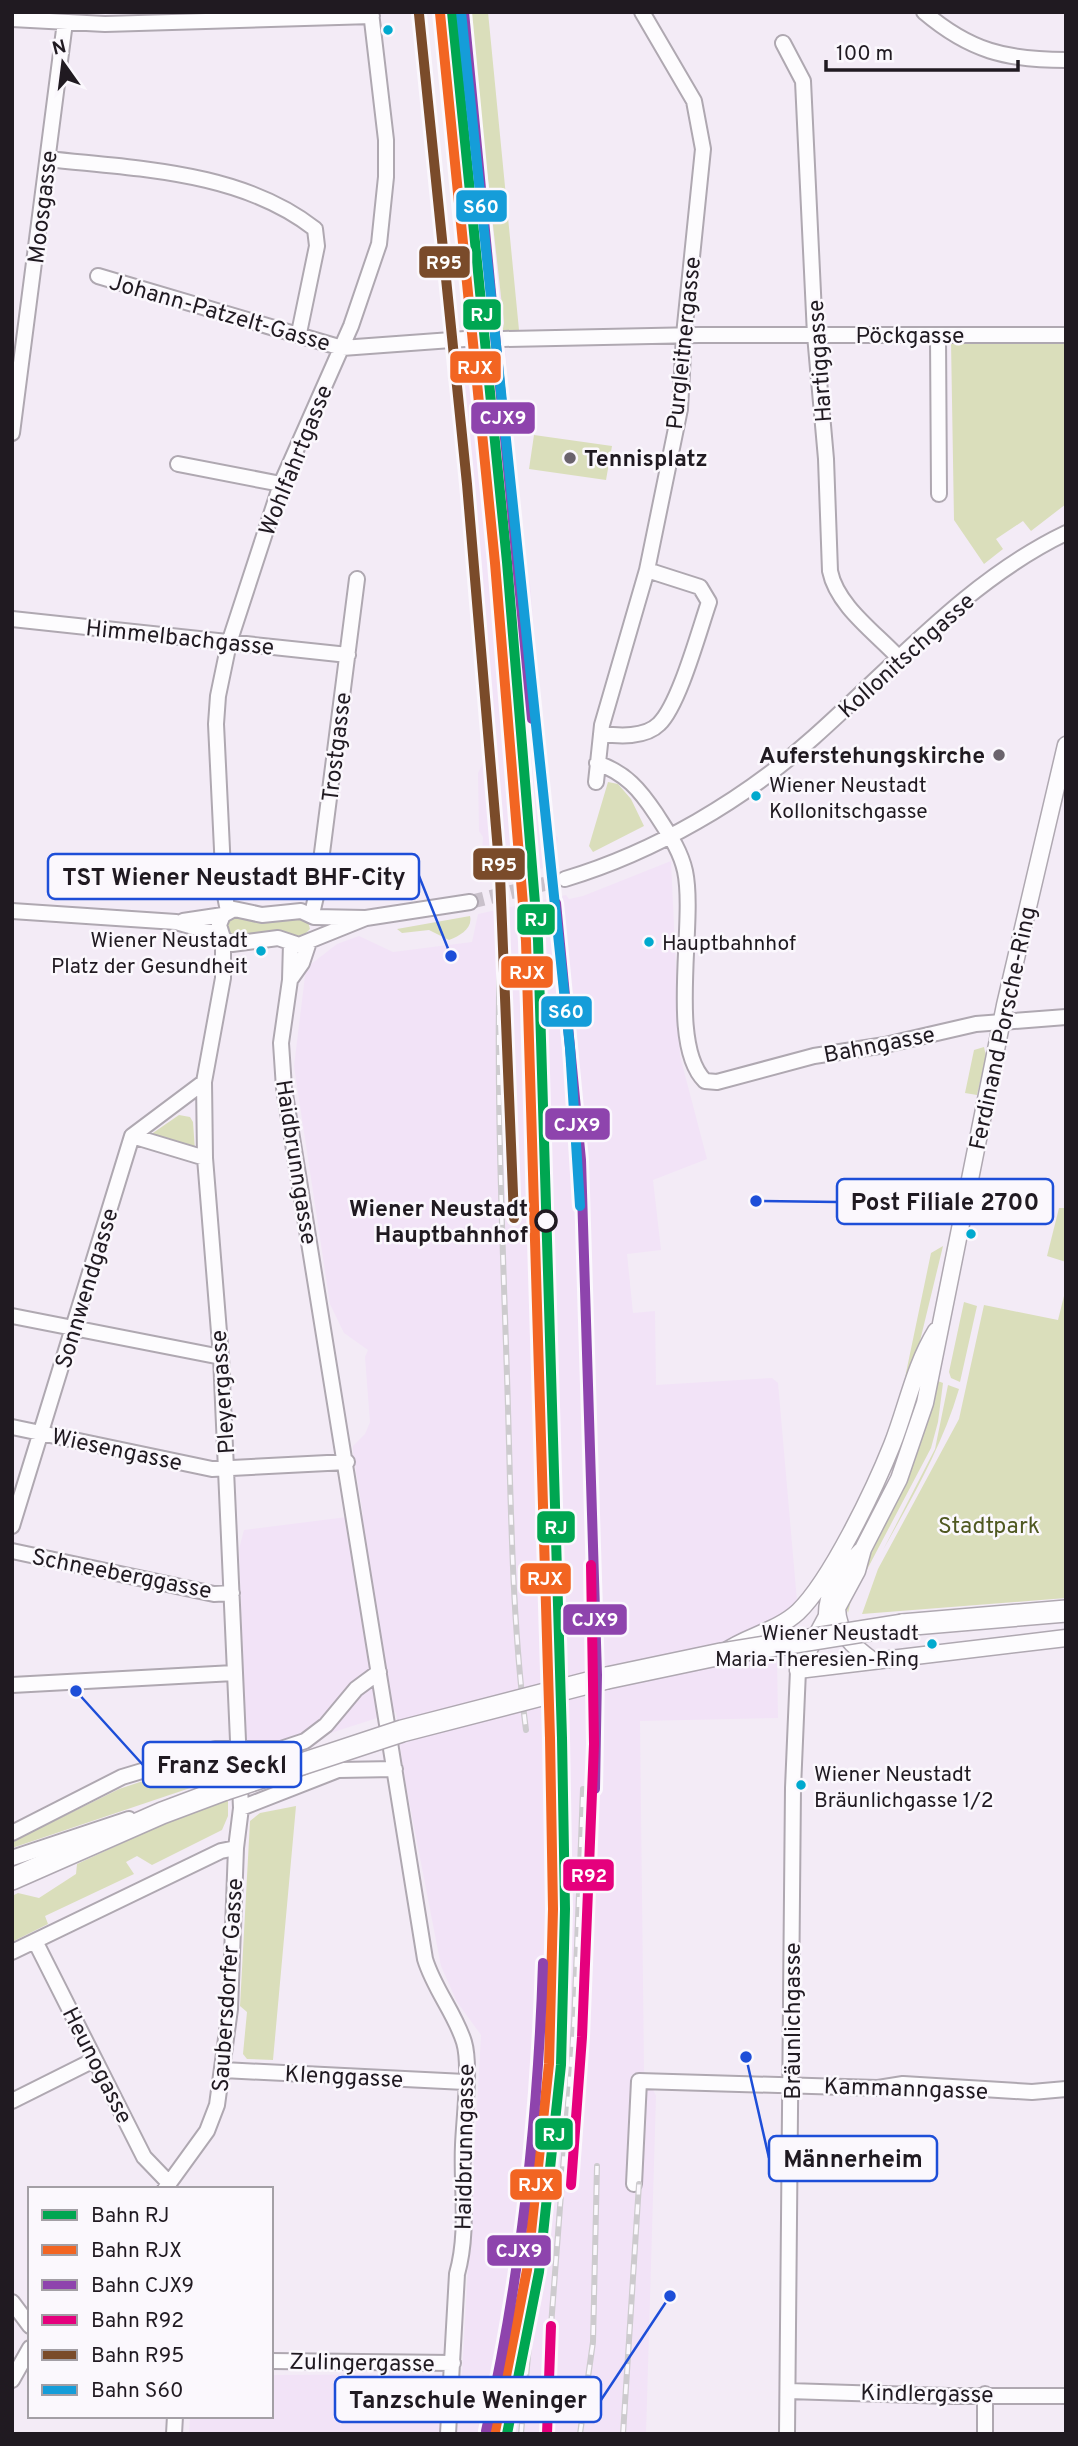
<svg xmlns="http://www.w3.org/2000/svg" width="1078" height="2446" font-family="Overpass,sans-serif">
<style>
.built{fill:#f2e3f7}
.green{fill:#dadebb}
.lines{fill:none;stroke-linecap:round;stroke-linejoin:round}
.minor-tunnel{stroke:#c9c1cb;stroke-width:14;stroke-dasharray:14 7;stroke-linecap:butt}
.minor-casing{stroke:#afa8b1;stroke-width:18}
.tertiary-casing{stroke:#afa8b1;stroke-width:19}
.primary-casing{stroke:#afa8b1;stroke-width:24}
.minor{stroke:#fdfcfe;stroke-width:14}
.tertiary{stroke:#fdfcfe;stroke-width:16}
.primary{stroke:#fdfcfe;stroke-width:21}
.rail-casing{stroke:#cdcbce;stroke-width:6}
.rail{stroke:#fbf8fd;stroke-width:3.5;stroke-dasharray:10;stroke-linecap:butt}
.primary-bridge-casing{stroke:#afa8b1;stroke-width:24;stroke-linecap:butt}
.primary-bridge{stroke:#fdfcfe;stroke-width:21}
.rail-1-casing{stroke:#fbf8fd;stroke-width:16}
.rail-2-casing{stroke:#fbf8fd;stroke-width:16}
.rail-3-casing{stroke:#fbf8fd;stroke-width:16}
.rail-4-casing{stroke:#fbf8fd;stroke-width:16}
.rail-5-casing{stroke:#fbf8fd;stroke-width:16}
.rail-6-casing{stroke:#fbf8fd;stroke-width:16}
.rail-1{stroke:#00a651;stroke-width:10}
.rail-2{stroke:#f26522;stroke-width:10}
.rail-3{stroke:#8e44ad;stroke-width:10}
.rail-4{stroke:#e5007d;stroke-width:10}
.rail-5{stroke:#7a4b2a;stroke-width:10}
.rail-6{stroke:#159dd9;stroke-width:10}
.bus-dot{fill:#00a9ce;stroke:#fbf8fd;stroke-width:2.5}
.poi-dot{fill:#6a636c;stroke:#fbf8fd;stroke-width:2.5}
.stop-dot{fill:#fbf8fd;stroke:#201a21;stroke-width:3.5}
.labels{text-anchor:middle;stroke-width:5;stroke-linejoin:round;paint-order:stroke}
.bus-label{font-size:21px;fill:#201a21;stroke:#fbf8fd;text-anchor:start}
.street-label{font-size:23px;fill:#201a21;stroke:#fbf8fd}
.poi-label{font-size:23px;font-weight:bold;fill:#201a21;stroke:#fbf8fd;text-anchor:start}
.stop-label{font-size:23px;font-weight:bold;fill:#201a21;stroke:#fbf8fd;text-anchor:end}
.park-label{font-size:23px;fill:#4f5821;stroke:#fbf8fd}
.leader{fill:none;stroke:#1d4ed8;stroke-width:2.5}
.callout-dot{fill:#1d4ed8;stroke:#fbf8fd;stroke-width:2.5}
.callout{fill:#fbf8fd;stroke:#1d4ed8;stroke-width:2.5}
.callout-label{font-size:24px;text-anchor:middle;font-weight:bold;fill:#201a21}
.line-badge{stroke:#fbf8fd;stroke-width:2.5}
.badge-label{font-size:19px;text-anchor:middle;font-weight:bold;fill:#fff}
</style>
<rect width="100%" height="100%" fill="#f3ebf6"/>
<!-- built -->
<path class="built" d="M435 12H469L504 323 501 328 506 355 513 504 530 584 553 832 558 838 556 850 558 864H560L480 883 483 837 479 831 478 773 482 765 484 608 462 357 466 327 463 319 461 269Z
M671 861 680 1056 707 1159 653 1180 661 1250 627 1254 633 1313 655 1311 656 1385 772 1378 778 1383 797 1601 777 1659 778 1718 640 1721 644 2071 656 2096 646 2434H189L190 2416H271V2375L462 2374 481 2035 457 2002 441 1966 403 1770 396 1712 246 1760 239 1549 244 1530 363 1515 353 1453V1446L365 1434 370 1422 365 1357 368 1350 344 1333 330 1304 294 1066 306 968 337 944 359 936 393 952 472 942 478 914 566 895 569 899 583 896Z"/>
<!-- green -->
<path class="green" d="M469 12H488L519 330 502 334 504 323Z
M951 341 1066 343V504L1031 531 1023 521 996 539 1003 549 984 564 954 520Z
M534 435 612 446 606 480 529 469Z
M608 782 618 784 631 799 644 826 593 852 589 846Z
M237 916 264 921 301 918 308 922 310 929 302 937 277 932 234 937 228 932C225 924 229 918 237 916Z
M470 916C473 928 460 936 449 940L429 930 402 933 397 929Z
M984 1047 986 1056 977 1095 965 1093 974 1050Z
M179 1115 190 1117 193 1122 195 1150 150 1135Z
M1059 1208H1066V1262L1047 1256Z
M943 1246 912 1374 902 1392 931 1253Z
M1066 1288V1598L862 1614 878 1569 959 1419 984 1305 1058 1320Z
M964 1302 977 1306 960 1382 951 1378 949 1372Z
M938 1381 943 1383 938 1422 931 1448 851 1600 848 1613 846 1607 850 1595C886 1523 922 1460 938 1381Z
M948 1385 959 1389C942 1447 912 1498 883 1550L935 1449Z
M173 1771 205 1783 12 1848V1842L119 1789Z
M228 1800V1816L222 1830 152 1865 137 1856 126 1862 134 1874 45 1916 48 1924 12 1942V1896L18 1893 39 1898 76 1874 77 1864 194 1810Z
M296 1806 273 2060 247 2059 243 2054 247 2012 240 2006 250 1821 260 1813Z"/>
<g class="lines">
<!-- minor-tunnel -->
<path class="minor-tunnel" d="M465 339H503
M470 902 565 879"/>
<defs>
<path id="minor" d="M924 12C970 51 1006 60 1066 60
M12 19 105 24 372 16
M783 43 803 81 815 335 826 459 830 571C837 606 876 633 899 658
M48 159C138 169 241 171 315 229L317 246 299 333
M98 276 342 348 465 339
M938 336 939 494
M503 339 699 335H1066
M12 433 65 22
M178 464 281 484
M12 619 348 655
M601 734C619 736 645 738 659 724 679 705 699 631 709 602L700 587 647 570
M597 763C626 773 640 790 656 814 668 833 680 849 685 871 696 922 667 1044 705 1081L717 1082 814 1056 885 1045 976 1024 1066 1017
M596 782 602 725 647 570 680 409 684 335 703 149 694 101 642 12
M565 879C655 852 744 800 814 737 894 666 968 580 1066 533
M12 911 176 922 221 935
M228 911 224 891 216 724 218 696 229 643 281 484 351 326 379 244 386 177V140L371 12
M312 914 317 892 357 579
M366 918 299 945 278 938 232 944 223 938 219 925 223 915 234 909 262 915 301 911 314 917 366 918 470 902
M183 921 223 915
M291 943 290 980 281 1043 284 1088 425 1959C434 1989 455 2013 464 2042 471 2065 464 2118 463 2145 461 2188 469 2231 457 2274L448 2434
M290 980 302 963 309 942
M132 1136 205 1158
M12 1316 221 1357
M12 1427 212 1469 347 1462
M12 1526 132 1136 204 1082
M12 1551 214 1594 232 1593
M12 1685 234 1673
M241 1808 338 1770 395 1769
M12 1833 122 1777 215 1749H281L305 1741 326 1725 356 1689 379 1672
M12 1858 129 1819
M35 1941 144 2157 169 2183
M12 1952 221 1851 236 1848
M223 2070 465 2082
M12 2101 94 2060
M634 2184 639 2081 878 2088 903 2084 1032 2092 1066 2089
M165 2189 207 2131 217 2105 230 2009 236 1848 241 1808 221 1357 205 1158 204 1082 223 978V938
M12 2302 30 2326
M271 2361 453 2363
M12 2380 30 2348
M788 2391 948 2396H1066
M985 2394V2434
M174 2434 175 2416
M787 2434 793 1788 798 1670"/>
<path id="tertiary" d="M837 1608C838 1634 853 1646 873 1661
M827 1616C826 1591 844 1568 861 1551
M723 1653C746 1636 776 1632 798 1612 831 1580 874 1490 892 1445 907 1407 914 1367 936 1331
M798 1670 827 1616 837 1608 857 1571 863 1549 899 1479 925 1403 1005 1005 1066 745
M798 1670 1066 1638"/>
<path id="primary" d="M902 1625 1066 1611
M607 1678 721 1654
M12 1879 162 1813 226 1789"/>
</defs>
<!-- minor casing -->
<use href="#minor" class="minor-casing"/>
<!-- tertiary casing -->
<use href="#tertiary" class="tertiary-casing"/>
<!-- primary casing -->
<use href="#primary" class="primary-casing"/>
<!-- minor -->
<use href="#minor" class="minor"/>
<!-- tertiary -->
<use href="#tertiary" class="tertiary"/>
<!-- primary -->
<use href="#primary" class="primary"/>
<defs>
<path id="rail" d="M501 915C495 1069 502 1222 507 1376 511 1494 511 1613 526 1730
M580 1206 591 1565
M551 2326 574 2023 583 1789
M521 2434 531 2323 534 2237
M580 2434 593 2342 597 2166
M623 2434 639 2184"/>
</defs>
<!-- rail casing -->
<use href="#rail" class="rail-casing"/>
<!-- rail -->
<use href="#rail" class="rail"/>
<defs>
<path id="primary-bridge" d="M721 1654 902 1625
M226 1789 402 1731 607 1678"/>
</defs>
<!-- primary-bridge casing -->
<use href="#primary-bridge" class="primary-bridge-casing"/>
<!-- primary-bridge -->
<use href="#primary-bridge" class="primary-bridge"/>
<defs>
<path id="rail-1" d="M452 12 507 562 538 940 562 1738 565 1909 561 2065 539 2272 507 2434"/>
<path id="rail-2" d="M440 13 495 563 526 941 550 1738 553 1909 549 2064 527 2270 495 2432"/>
<path id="rail-3" d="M464 12 532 719
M556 903 581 1160 597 1675 595 1789
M486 2431C521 2276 538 2121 543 1963"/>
<path id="rail-4" d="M571 2185 582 2037 594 1744 591 1565
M547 2434 551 2326"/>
<path id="rail-5" d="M419 14 467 484 500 875 514 1218"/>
<path id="rail-6" d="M461 12 570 1048 580 1206"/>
</defs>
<!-- rail-1 casing -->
<use href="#rail-1" class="rail-1-casing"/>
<!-- rail-2 casing -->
<use href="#rail-2" class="rail-2-casing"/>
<!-- rail-3 casing -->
<use href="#rail-3" class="rail-3-casing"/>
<!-- rail-4 casing -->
<use href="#rail-4" class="rail-4-casing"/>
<!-- rail-5 casing -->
<use href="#rail-5" class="rail-5-casing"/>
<!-- rail-6 casing -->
<use href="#rail-6" class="rail-6-casing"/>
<!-- rail-1 -->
<use href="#rail-1" class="rail-1"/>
<!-- rail-2 -->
<use href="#rail-2" class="rail-2"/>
<!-- rail-3 -->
<use href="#rail-3" class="rail-3"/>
<!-- rail-4 -->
<use href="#rail-4" class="rail-4"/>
<!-- rail-5 -->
<use href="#rail-5" class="rail-5"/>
<!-- rail-6 -->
<use href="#rail-6" class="rail-6"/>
</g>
<!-- markers -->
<g class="bus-dot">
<circle cx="388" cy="30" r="6"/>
<circle cx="756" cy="796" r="6"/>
<circle cx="649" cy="942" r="6"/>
<circle cx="261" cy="951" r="6"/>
<circle cx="971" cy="1234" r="6"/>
<circle cx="932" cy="1644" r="6"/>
<circle cx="801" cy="1785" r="6"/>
</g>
<g class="poi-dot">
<circle cx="570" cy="458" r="7"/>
<circle cx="999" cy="755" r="7"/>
</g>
<circle class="stop-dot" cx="546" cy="1221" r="10"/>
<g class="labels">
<!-- bus labels -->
<g class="bus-label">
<text x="769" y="792">Wiener Neustadt<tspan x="769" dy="26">Kollonitschgasse</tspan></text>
<text x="248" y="947" text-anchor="end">Wiener Neustadt<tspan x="248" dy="26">Platz der Gesundheit</tspan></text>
<text x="662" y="950">Hauptbahnhof</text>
<text x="919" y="1640" text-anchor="end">Wiener Neustadt<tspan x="919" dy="26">Maria-Theresien-Ring</tspan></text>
<text x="814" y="1781">Wiener Neustadt<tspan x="814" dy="26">Bräunlichgasse 1/2</tspan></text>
</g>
<!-- street labels -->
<g class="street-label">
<text transform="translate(42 207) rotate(-83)" y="8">Moosgasse</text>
<text transform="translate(220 312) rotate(16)" y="8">Johann-Patzelt-Gasse</text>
<text x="910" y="343">Pöckgasse</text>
<text transform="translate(683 343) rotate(-84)" y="8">Purgleitnergasse</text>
<text transform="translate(819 361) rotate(-94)" y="8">Hartiggasse</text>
<text transform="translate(295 460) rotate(-68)" y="8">Wohlfahrtgasse</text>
<text transform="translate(180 637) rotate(6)" y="8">Himmelbachgasse</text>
<text transform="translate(906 655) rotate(-42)" y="8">Kollonitschgasse</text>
<text transform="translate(336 747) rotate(-83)" y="8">Trostgasse</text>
<text transform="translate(1002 1028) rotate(-78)" y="8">Ferdinand Porsche-Ring</text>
<text transform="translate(879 1044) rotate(-11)" y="8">Bahngasse</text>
<text transform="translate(297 1162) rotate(81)" y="8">Haidbrunngasse</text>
<text transform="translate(86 1288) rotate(-73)" y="8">Sonnwendgasse</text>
<text transform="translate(222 1392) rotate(-94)" y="8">Pleyergasse</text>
<text transform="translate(117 1449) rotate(12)" y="8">Wiesengasse</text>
<text transform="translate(122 1573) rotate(11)" y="8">Schneeberggasse</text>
<text transform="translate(227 1985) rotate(-86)" y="8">Saubersdorfer Gasse</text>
<text transform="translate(792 2021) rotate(-90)" y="8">Bräunlichgasse</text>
<text transform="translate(98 2065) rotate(63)" y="8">Heunogasse</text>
<text transform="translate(344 2076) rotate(3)" y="8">Klenggasse</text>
<text transform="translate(906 2088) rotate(2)" y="8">Kammanngasse</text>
<text transform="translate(464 2147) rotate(-89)" y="8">Haidbrunngasse</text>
<text transform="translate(362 2362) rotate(1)" y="8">Zulingergasse</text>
<text transform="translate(927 2393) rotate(1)" y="8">Kindlergasse</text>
</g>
<!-- poi labels -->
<g class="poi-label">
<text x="584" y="466">Tennisplatz</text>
<text x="985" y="763" text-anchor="end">Auferstehungskirche</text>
</g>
<!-- stop labels -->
<g class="stop-label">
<text x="528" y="1216">Wiener Neustadt<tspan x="528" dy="26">Hauptbahnhof</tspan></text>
</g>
<!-- park labels -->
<g class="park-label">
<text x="989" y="1533">Stadtpark</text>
</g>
</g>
<!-- callouts -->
<path class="leader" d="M451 956L419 876M756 1201L837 1202M76 1691L143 1765M746 2057L769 2158M670 2296L601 2400"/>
<g class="callout-dot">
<circle cx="451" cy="956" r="7"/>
<circle cx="756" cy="1201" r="7"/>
<circle cx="76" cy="1691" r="7"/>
<circle cx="746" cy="2057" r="7"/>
<circle cx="670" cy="2296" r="7"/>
</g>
<g class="callout">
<rect x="48" y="854" width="371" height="45" rx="7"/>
<rect x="837" y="1179" width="216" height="45" rx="7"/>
<rect x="143" y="1742" width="158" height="45" rx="7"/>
<rect x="769" y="2136" width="168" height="45" rx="7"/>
<rect x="335" y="2377" width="266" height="45" rx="7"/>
</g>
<g class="callout-label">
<text x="234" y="885">TST Wiener Neustadt BHF-City</text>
<text x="945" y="1210">Post Filiale 2700</text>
<text x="222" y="1773">Franz Seckl</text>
<text x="853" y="2167">Männerheim</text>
<text x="468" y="2408">Tanzschule Weninger</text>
</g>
<g class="line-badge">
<rect x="455" y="189" width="53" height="34" rx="7" fill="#159dd9"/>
<rect x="418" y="245" width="53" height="34" rx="7" fill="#7a4b2a"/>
<rect x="462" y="298" width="40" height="33" rx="7" fill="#00a651"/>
<rect x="449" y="350" width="53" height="34" rx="7" fill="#f26522"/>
<rect x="470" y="401" width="66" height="34" rx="7" fill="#8e44ad"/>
<rect x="472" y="847" width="54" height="34" rx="7" fill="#7a4b2a"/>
<rect x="516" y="903" width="40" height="33" rx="7" fill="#00a651"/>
<rect x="500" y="955" width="54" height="34" rx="7" fill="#f26522"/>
<rect x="540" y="995" width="53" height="33" rx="7" fill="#159dd9"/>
<rect x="544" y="1107" width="67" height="34" rx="7" fill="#8e44ad"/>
<rect x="536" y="1510" width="40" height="34" rx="7" fill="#00a651"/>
<rect x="519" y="1562" width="53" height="33" rx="7" fill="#f26522"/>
<rect x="562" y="1603" width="66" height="33" rx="7" fill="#8e44ad"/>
<rect x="562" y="1858" width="53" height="34" rx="7" fill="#e5007d"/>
<rect x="534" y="2117" width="40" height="34" rx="7" fill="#00a651"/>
<rect x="509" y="2168" width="54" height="33" rx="7" fill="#f26522"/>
<rect x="486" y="2234" width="66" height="33" rx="7" fill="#8e44ad"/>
</g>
<g class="badge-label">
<text x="481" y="213">S60</text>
<text x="444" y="269">R95</text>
<text x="482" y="321">RJ</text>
<text x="475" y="374">RJX</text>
<text x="503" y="424">CJX9</text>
<text x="499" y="871">R95</text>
<text x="536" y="926">RJ</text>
<text x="527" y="979">RJX</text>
<text x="566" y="1018">S60</text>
<text x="577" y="1131">CJX9</text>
<text x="556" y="1534">RJ</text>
<text x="545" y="1585">RJX</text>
<text x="595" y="1626">CJX9</text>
<text x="589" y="1882">R92</text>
<text x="554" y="2141">RJ</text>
<text x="536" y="2191">RJX</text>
<text x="519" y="2257">CJX9</text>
</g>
<!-- border -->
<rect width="1078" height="2446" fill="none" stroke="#201a21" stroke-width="28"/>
<!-- legend -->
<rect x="28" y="2187" width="245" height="231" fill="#fbf8fd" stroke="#a39fa5" stroke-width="2"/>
<rect x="42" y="2210" width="35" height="10" fill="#00a651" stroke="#a39fa5" stroke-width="2"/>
<text x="91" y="2222" font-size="21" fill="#201a21">Bahn RJ</text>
<rect x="42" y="2245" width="35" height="10" fill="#f26522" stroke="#a39fa5" stroke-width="2"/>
<text x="91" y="2257" font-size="21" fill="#201a21">Bahn RJX</text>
<rect x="42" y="2280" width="35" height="10" fill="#8e44ad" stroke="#a39fa5" stroke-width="2"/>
<text x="91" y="2292" font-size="21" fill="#201a21">Bahn CJX9</text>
<rect x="42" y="2315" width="35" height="10" fill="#e5007d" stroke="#a39fa5" stroke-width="2"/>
<text x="91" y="2327" font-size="21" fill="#201a21">Bahn R92</text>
<rect x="42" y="2350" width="35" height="10" fill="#7a4b2a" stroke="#a39fa5" stroke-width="2"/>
<text x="91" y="2362" font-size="21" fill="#201a21">Bahn R95</text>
<rect x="42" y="2385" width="35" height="10" fill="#159dd9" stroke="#a39fa5" stroke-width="2"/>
<text x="91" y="2397" font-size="21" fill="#201a21">Bahn S60</text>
<!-- north arrow -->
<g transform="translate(63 63) rotate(346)" stroke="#fbf8fd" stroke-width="5" paint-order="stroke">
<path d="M0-5L12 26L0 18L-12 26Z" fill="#201a21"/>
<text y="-10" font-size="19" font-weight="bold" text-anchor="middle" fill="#201a21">N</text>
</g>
<!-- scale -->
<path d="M826 60v10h192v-10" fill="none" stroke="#201a21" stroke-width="3.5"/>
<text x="836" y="60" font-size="21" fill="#201a21" stroke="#fbf8fd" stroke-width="5" paint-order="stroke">100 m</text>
</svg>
